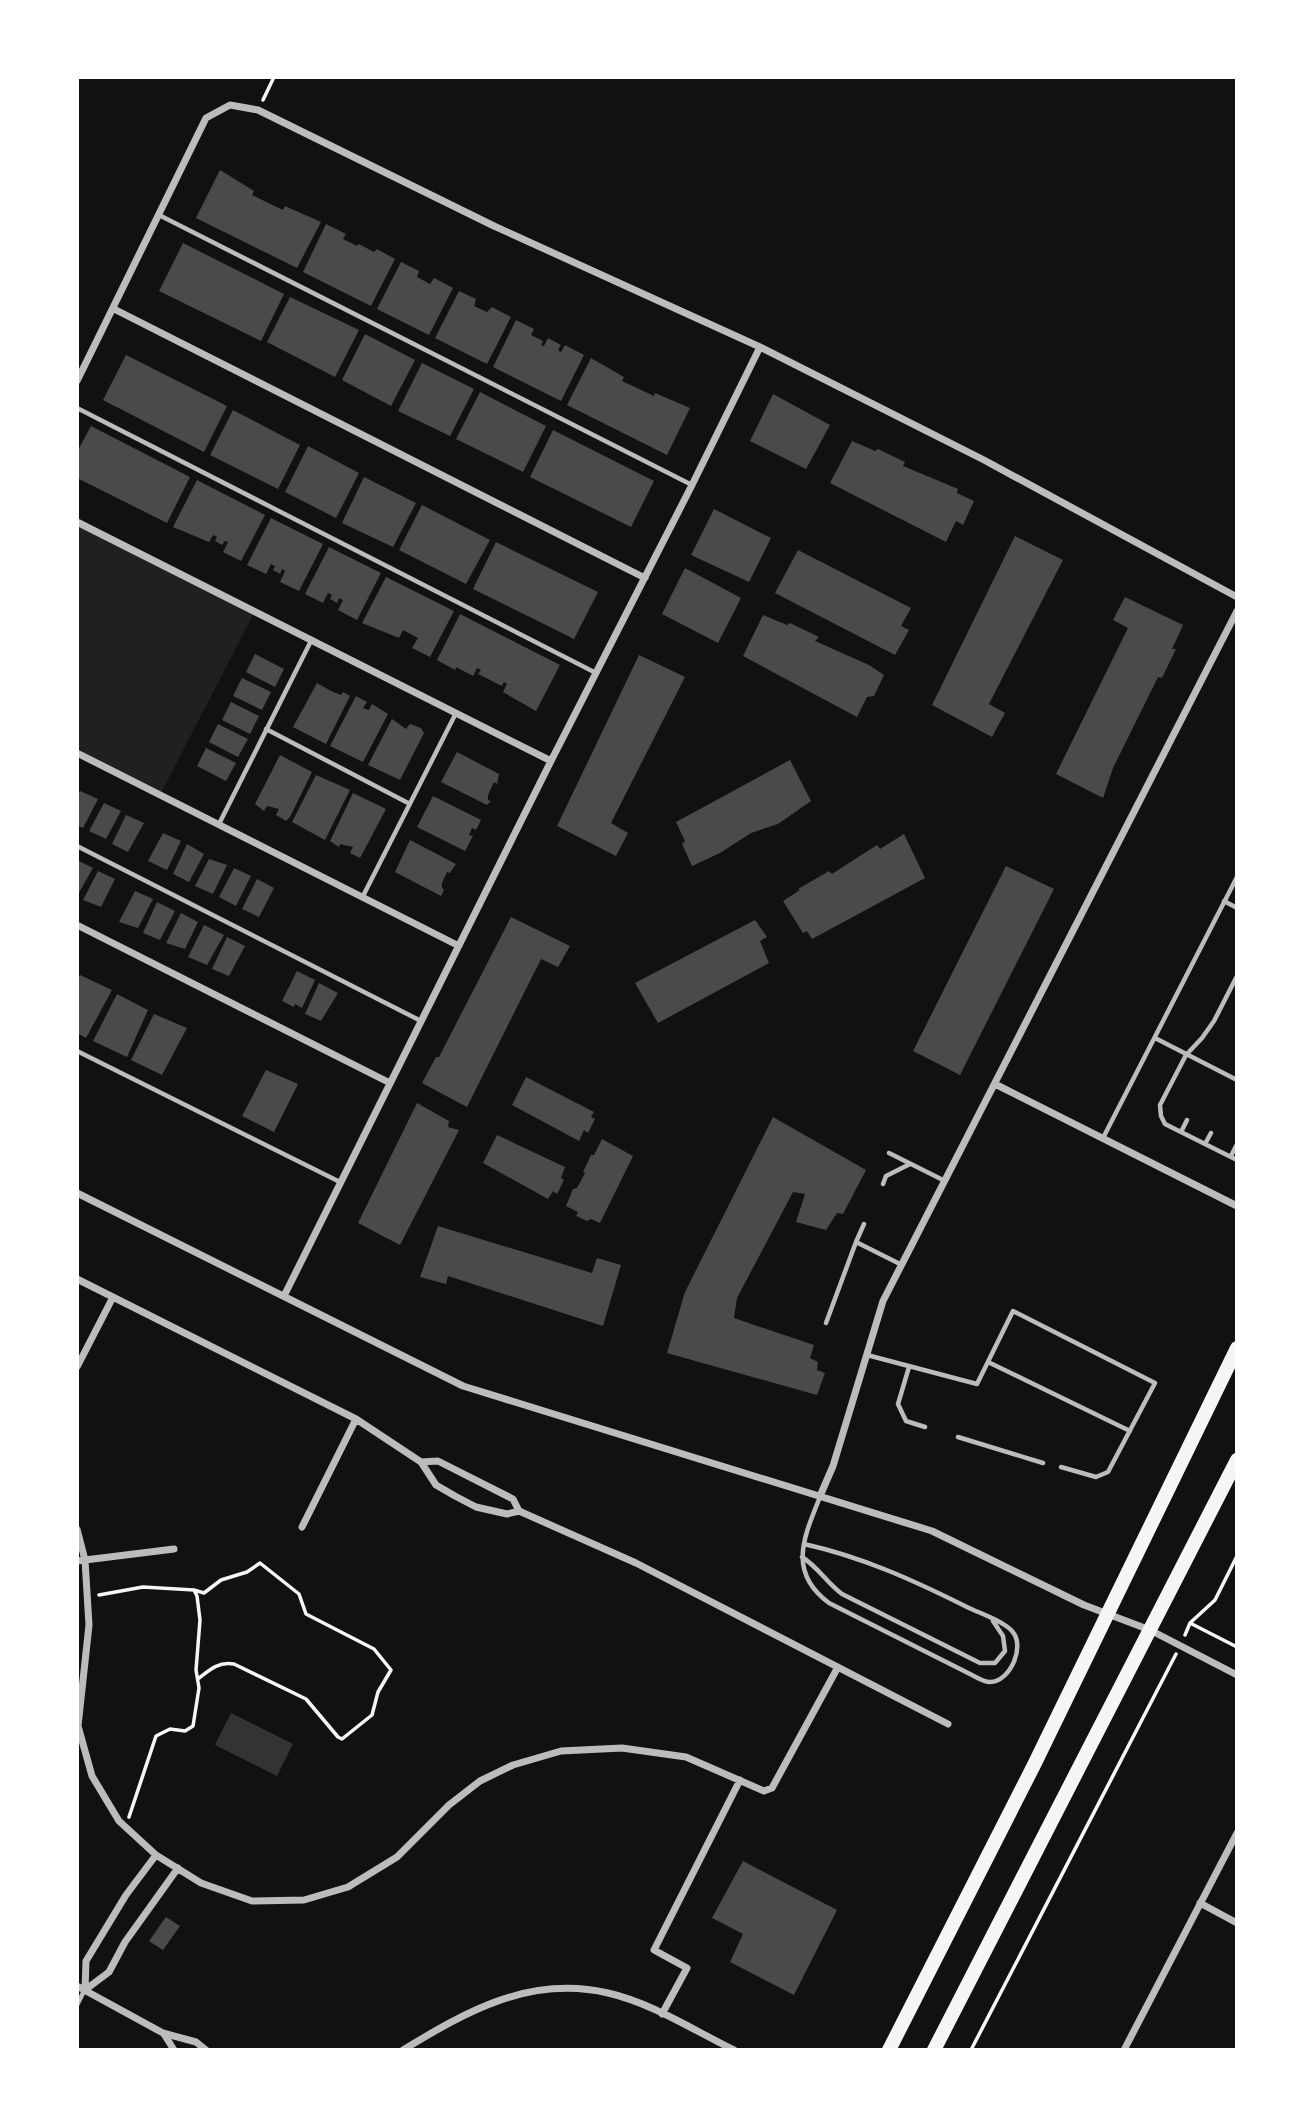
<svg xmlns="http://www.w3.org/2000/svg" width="1314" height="2127" font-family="'PT Sans',sans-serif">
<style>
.green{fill:#202020}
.water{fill:#333}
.building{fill:#4a4a4a}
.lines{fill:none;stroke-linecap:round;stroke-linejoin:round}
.path{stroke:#f5f5f5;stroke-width:3.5}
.service{stroke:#bcbcbc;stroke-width:4.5}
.minor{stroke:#bcbcbc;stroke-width:7}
.primary{stroke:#f5f5f5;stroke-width:14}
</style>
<rect width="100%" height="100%" fill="#111"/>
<!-- green -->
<path class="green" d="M77 522 255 611 160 795 77 753Z"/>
<!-- water -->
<path class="water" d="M231 1713 293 1744 277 1776 215 1745Z"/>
<!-- building -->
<path class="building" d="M220 170 254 191 252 195 283 210 285 206 321 222 297 268 196 218Z
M326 224 346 234 343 239 357 246 359 244 374 252 377 249 395 259 371 306 303 272Z
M183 243 284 294 261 341 159 291Z
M401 262 419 271 417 277 430 284 434 278 453 288 429 335 377 309Z
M459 291 476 299 474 306 487 312 492 307 511 317 487 364 435 338Z
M290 297 359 330 335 377 267 342Z
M516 320 534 329 531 335 543 341 541 345 544 346 548 338 561 345 558 350 561 352 565 345 584 355 561 401 493 367Z
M365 334 415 360 391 406 342 380Z
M126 355 227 406 204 452 103 400Z
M591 358 624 377 622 381 654 396 655 393 690 408 667 455 567 405Z
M422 363 474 389 450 436 398 411Z
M480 392 546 426 523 472 456 439Z
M773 394 830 425 806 469 750 441Z
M233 410 300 445 278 489 210 455Z
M91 426 190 477 167 523 77 478V452Z
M553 430 654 481 631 527 530 477Z
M852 441 875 451 878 449 905 462 903 466 958 489 957 493 974 501 963 525 956 521 946 542 830 483Z
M308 446 359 473 336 518 285 492Z
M364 477 416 503 393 547 342 523Z
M197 480 265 515 241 561 223 552 228 542 225 541 222 545 215 541 217 537 213 535 209 542 173 527Z
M422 505 490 540 466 584 399 550Z
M714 509 771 538 749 582 691 555Z
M271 518 323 544 299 591 280 582 285 571 282 569 280 574 273 570 275 566 271 564 266 574 247 565Z
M1015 536 1063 560 989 704 1005 713 992 737 932 705Z
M496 542 598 592 574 639 473 589Z
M329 547 381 573 357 620 338 610 343 600 339 598 337 603 330 599 332 595 328 593 323 603 305 594Z
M798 550 911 608 901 626 909 630 895 655 775 593Z
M685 568 741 598 718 643 662 614Z
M386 577 454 611 430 657 412 648 418 638 403 630 399 638 362 623Z
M1125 597 1183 625 1172 649H1176L1162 678 1158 677 1113 768 1103 798 1056 774 1128 628 1113 620Z
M460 614 560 665 536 711 503 692 507 684 504 682 502 686 478 674 481 670 477 668 473 676 456 667 455 670 437 660Z
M763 615 787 625 790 623 819 637 815 641 869 665 884 675 874 696 867 697 857 717 743 656Z
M255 654 284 669 275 687 246 672Z
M639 655 685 677 611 823 628 833 616 856 557 826Z
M242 678 271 692 262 710 233 696Z
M317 683 331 691 341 695 343 692 350 696 326 744 293 727Z
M356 696 367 702 363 708 369 710 372 704 388 714 363 762 330 746Z
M231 702 259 716 250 734 222 720Z
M392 719 406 729 410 724 421 728 424 733 400 780 368 765Z
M218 724 248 739 238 757 209 742Z
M206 748 236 763 226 781 197 766Z
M457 752 499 774 497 784 494 782 488 795V800L491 801 487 805 441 782Z
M280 755 312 772 290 817 286 821 276 815 279 809 267 806 264 811 255 804Z
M790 760 811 801 778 824 751 833 720 853 692 866 682 844 685 841 676 822Z
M316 775 350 790 325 840 292 822Z
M80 791 98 799 83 828 77 825V796Z
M353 793 386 809 360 858 350 853 353 847 340 844 339 847 330 841Z
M433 796 481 820 476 830 472 828 469 835 473 836 465 851 417 827Z
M104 803 121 811 106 839 89 831Z
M126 815 144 823 128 852 112 844Z
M163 833 181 841 167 870 148 861Z
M904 834 925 878 812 939 807 931 803 933 783 901 800 890 798 889 829 871 832 874 877 845 880 849Z
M410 840 456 864 450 873 447 872 442 883V888L444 890 441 896 395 872Z
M187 844 204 854 189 882 173 874Z
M209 859 227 865 213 894 195 886Z
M77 860 93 868 77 896Z
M1006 866 1054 889 960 1075 913 1051Z
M234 868 251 876 236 906 219 897Z
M98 871 115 879 101 907 83 900Z
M257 879 274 888 259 917 242 909Z
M135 891 153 899 138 928 119 922Z
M157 902 175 911 160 940 143 933Z
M181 913 198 922 185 949 166 943Z
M511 917 570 946 558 967 541 959 467 1107 422 1083 436 1057H439Z
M755 920 767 937 760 941 769 963 658 1023 635 983Z
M204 925 224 935 207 965 188 957Z
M227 937 245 946 229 976 212 969Z
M297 971 315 980 302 1008 295 1004 294 1007 282 1001Z
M80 975 112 990 86 1038 77 1033V981Z
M319 983 338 993 321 1021 305 1014Z
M117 994 148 1010 127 1057 93 1041Z
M154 1014 187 1028 162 1075 131 1060Z
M266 1070 298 1084 274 1132 242 1116Z
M526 1077 594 1112 591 1117 595 1119 588 1133 584 1130 579 1141 512 1105Z
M417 1103 449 1121 448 1127 459 1130 400 1245 358 1223Z
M773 1117 866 1170 843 1214 837 1213 826 1230 796 1222 805 1194 793 1192 737 1298 734 1318 814 1345 810 1358 818 1362 817 1370 825 1373 817 1395 667 1353 685 1292Z
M497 1135 565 1167 561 1178 564 1180 557 1194 553 1191 548 1199 483 1163Z
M602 1139 633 1156 600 1223 591 1219 587 1221 576 1216 578 1212 566 1206 573 1189 577 1188 585 1173 583 1172 591 1155H594Z
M438 1226 592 1273 597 1258 621 1265 603 1326 448 1276 446 1284 420 1277Z
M743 1861 837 1910 794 1995 730 1962 743 1934 712 1918Z
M166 1917 180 1926 163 1950 149 1941Z"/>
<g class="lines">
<!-- path -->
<path class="path" d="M263 100 274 77
M194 1590 204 1593 221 1580 247 1572 260 1563 299 1594 306 1614 374 1649 391 1670 378 1692 372 1715 342 1739 338 1737 306 1699 234 1664C219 1661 209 1670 198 1679
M99 1595 143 1587 194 1590 197 1596 200 1620 196 1670 199 1688 193 1726 185 1731 170 1729 156 1736 129 1817
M1190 1623 1237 1647
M1185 1635 1190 1623 1215 1600 1237 1556
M971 2050 1176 1654"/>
<!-- service -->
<path class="service" d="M159 215 692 485
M77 408 596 673
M266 729 410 804
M219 824 312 639
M77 846 421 1021
M362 898 456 713
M1224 901 1237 908
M1237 976 1214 1021 1202 1038 1186 1055 1160 1105 1161 1116 1165 1124 1237 1160
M1155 1038 1237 1080
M77 1051 340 1182
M1181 1132 1187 1120
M1103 1138 1237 877
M1205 1144 1211 1133
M889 1153 945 1181
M1231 1156 1236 1146
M883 1184 886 1176 910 1164
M864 1224 856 1242 902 1265
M826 1323 856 1242
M867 1355 977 1384 1013 1311 1155 1383 1108 1472 1096 1477 1061 1467
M988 1362 1130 1431
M909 1367 898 1404 906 1421 925 1427
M958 1437 1043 1463
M804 1544C863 1557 915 1581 969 1608 982 1614 1003 1621 1012 1631 1026 1646 1010 1682 990 1682 984 1682 976 1677 970 1674L829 1603C787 1572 804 1537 820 1497
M802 1557C818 1567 827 1583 842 1594L980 1663H995L1005 1651 1003 1636 993 1621
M77 2005 84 1991"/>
<!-- minor -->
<path class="minor" d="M114 309 645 578
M77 381 206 118 230 105 258 110 494 226 760 347 984 460 1237 597
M77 522 551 761
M77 753 459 946
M77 925 390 1083
M995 1084 1237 1206
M77 1193 463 1386 932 1531 1084 1605 1150 1630 1237 1675
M77 1279 356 1419 421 1462 436 1485 455 1496 476 1507 507 1514 519 1511
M284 1296 551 761 692 485 760 347
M77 1367 113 1297
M421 1462 438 1461 513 1499 519 1511 636 1563 948 1724
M820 1496 833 1466 883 1301 1237 611
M302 1527 356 1419
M77 1529 85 1560 89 1625 78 1726 92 1776 119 1821 156 1855 201 1883 252 1901 304 1900 348 1887 397 1857 449 1805 480 1781 513 1765 561 1751 622 1748 686 1757 764 1791 772 1788 838 1667
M77 1561 174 1549
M1200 1903 1237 1923
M77 1986 163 2033 196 2042 206 2050
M85 1990 86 1961 126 1895 156 1855
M85 1990 109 1972 125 1942 178 1868
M662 2014 687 1968 654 1950 740 1780
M164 2034 174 2050
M403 2050C467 2011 530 1975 608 1993 652 2003 693 2030 734 2050
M1124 2050 1237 1833"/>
<!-- primary -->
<path class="primary" d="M889 2050 1034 1765 1237 1348
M934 2050 1237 1460"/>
</g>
<!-- border -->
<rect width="1314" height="2127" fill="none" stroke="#ffffff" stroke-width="158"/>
</svg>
